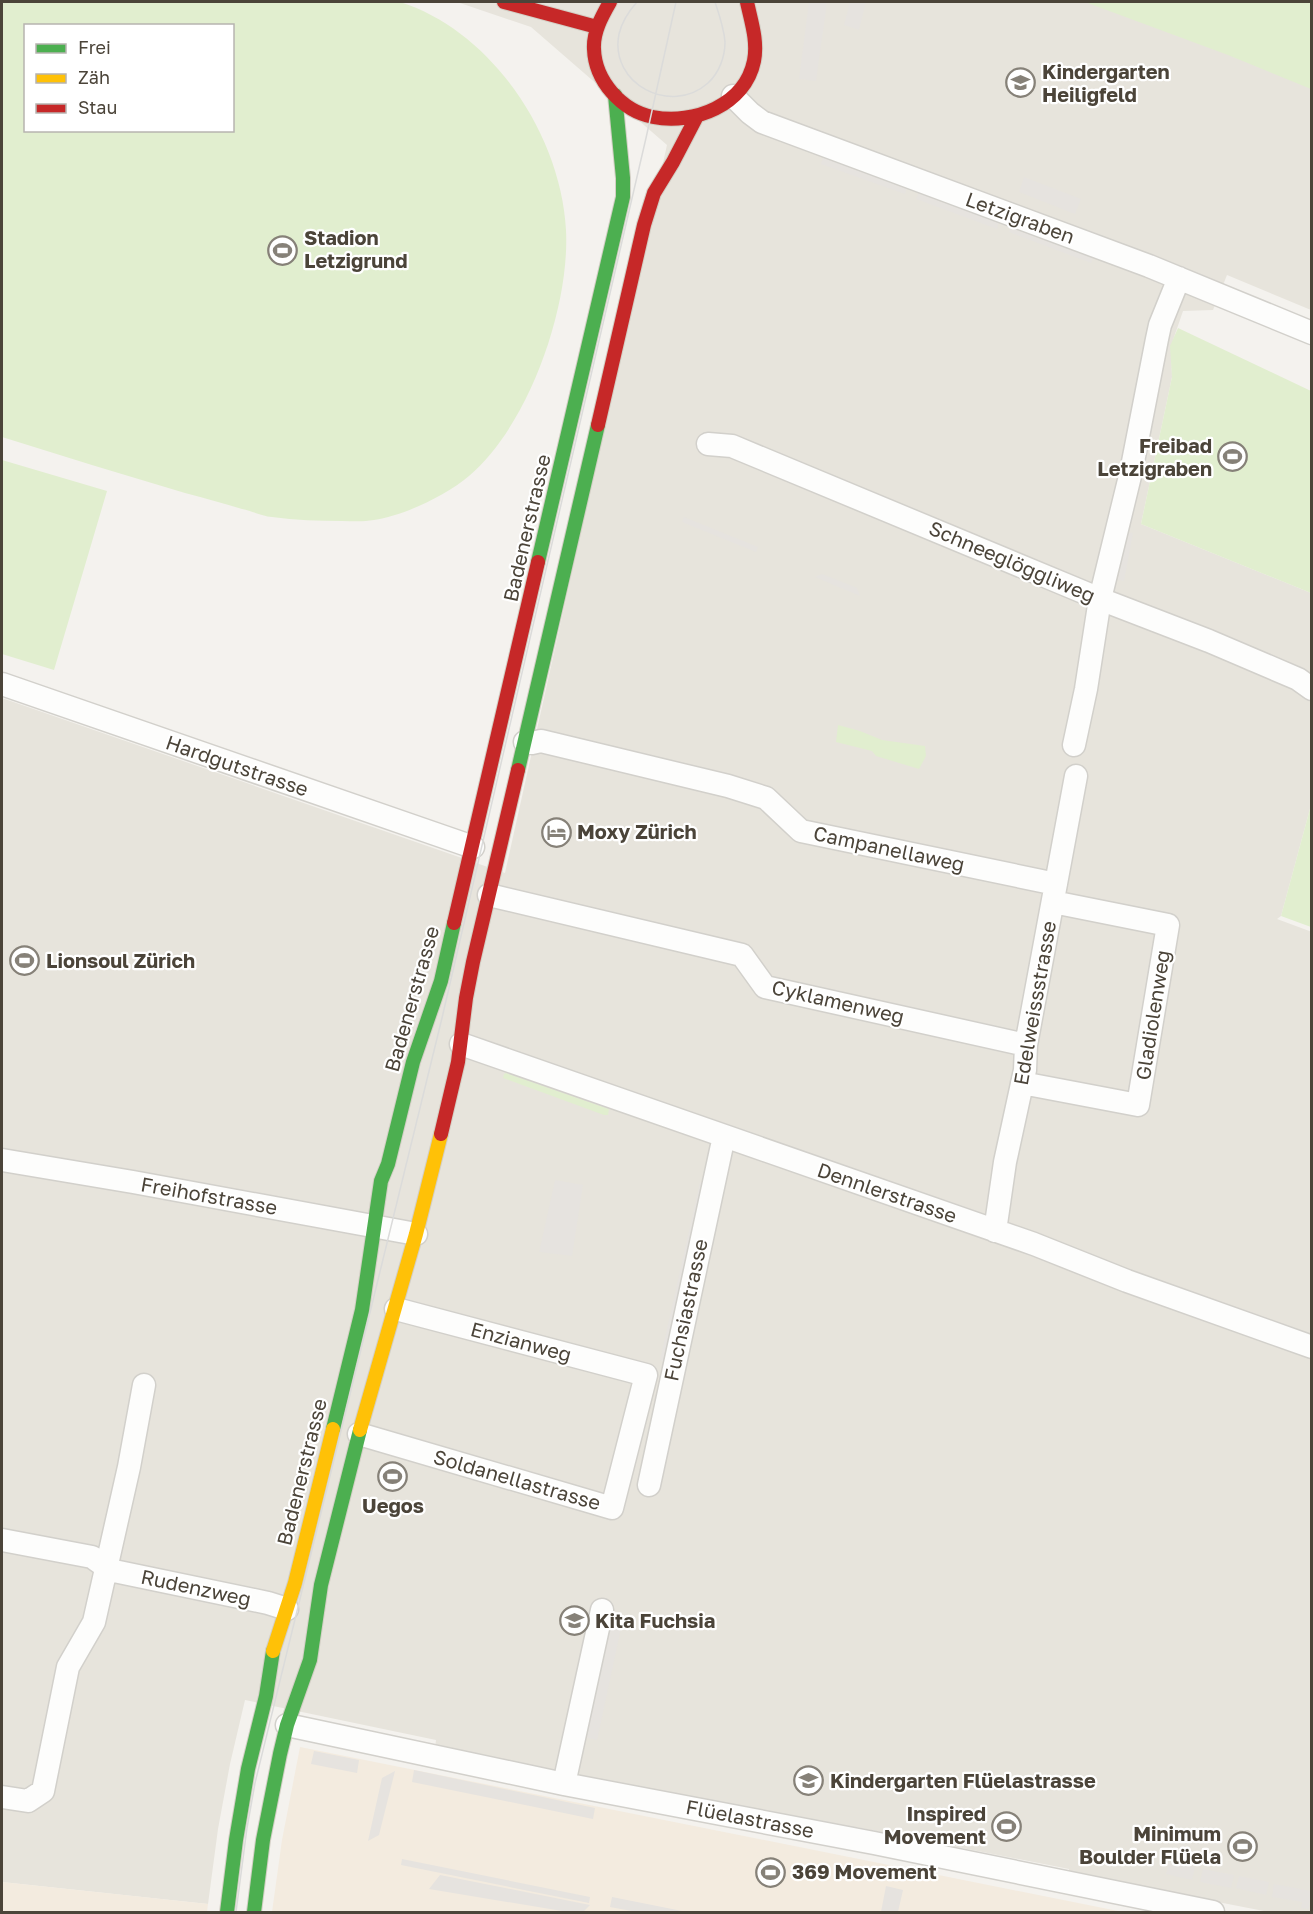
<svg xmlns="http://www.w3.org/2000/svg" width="1313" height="1914" font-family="'Golos Text',sans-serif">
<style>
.residential{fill:#e7e4dc}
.commercial{fill:#f3ebdf}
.green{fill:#e1eecf;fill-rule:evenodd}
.parking{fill:#e6e3df}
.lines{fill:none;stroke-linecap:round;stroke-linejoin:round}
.street-casing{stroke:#d2d0cb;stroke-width:25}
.fast-casing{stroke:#d3cfc5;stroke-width:16}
.slow-casing{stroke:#d3cfc5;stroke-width:16}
.jam-casing{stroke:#d3cfc5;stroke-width:16}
.street{stroke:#fdfdfc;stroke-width:22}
.fast{stroke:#4caf50;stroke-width:14}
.slow{stroke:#ffc107;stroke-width:14}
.jam{stroke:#c62828;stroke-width:14}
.tram{stroke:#dbdbda;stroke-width:1.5}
.labels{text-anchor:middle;stroke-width:4.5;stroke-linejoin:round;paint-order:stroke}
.poi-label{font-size:20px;font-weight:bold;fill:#4b4439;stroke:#fff;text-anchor:start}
.street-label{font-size:20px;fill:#4b4439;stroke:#fff}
</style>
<rect width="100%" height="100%" fill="#f4f2ee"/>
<!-- residential -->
<path class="residential" d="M457 2H1311V310L1227 275 1213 310 1183 311 1171 346 1172 377 1141 524 1311 593V805L1281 916 1277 919 1312 932 1311 1912H1269L1069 1873V1869L856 1827 855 1832 435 1748 436 1740 245 1700 230 1764 218 1829 208 1904 2 1882V698L505 873 667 145 531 27Z"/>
<!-- commercial -->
<path class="commercial" d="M300 1747 1123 1912H272L282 1840Z
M2 1882 208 1904 207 1912H2Z"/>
<!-- green -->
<path class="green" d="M2 2H400C492 31 561 135 566 230 570 307 529 425 469 476 447 495 403 516 374 520 363 522 352 521 342 521 319 521 295 520 272 517 262 516 252 511 242 509 223 503 204 498 185 493 124 475 63 456 2 437ZM26 26H232V130H26Z
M1085 2H1311V89L1228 55Z
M1178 328 1311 391V593L1141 524 1172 377 1170 346Z
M2 460 107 491 54 670 2 654Z
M838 725 860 731 882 740 925 746 926 756 919 769 876 756 872 751 836 742Z
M1311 805V927L1281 916Z
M506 1073 609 1109 608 1115H604L503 1078 504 1074Z"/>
<!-- parking -->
<path class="parking" d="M809 2H827L816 81 799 79Z
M850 2H866L859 30 844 25Z
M823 157 907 188 905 194 821 164Z
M1024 177 1081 199 1075 214 1019 192Z
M919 192 999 222 997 229 916 199Z
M1011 228 1093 258 1091 263 1009 232Z
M684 517 758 547 756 552 682 522Z
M1127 532 1133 533 1124 581 1118 580Z
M822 574 857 588 860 596 815 577Z
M555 1180 583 1185 572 1256 539 1252Z
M700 1182 706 1183 666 1362 660 1360Z
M609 1625 621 1628 597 1740 584 1737Z
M314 1751 359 1760 357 1773 311 1764Z
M414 1770 595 1808 593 1819 412 1782Z
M395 1771 379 1835 368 1841 382 1778Z
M402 1859 590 1897 589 1903 401 1865Z
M1169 1862 1195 1867 1192 1880 1166 1874Z
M1203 1869 1234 1875 1231 1888 1200 1882Z
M440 1875 590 1905 583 1912H568L429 1889Z
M1239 1876 1269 1882 1266 1895 1236 1888Z
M1274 1884 1311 1891 1309 1909 1301 1908 1302 1902 1272 1897Z
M886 1886 903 1890 898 1912H881Z
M612 1897 687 1912H637L610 1907Z"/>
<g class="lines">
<defs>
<path id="street" d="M733 96 750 113 762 122 1149 266 1312 333
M708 444 732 446 1100 599 1209 641 1298 679 1312 689
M2 684 473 847
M525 742 532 743 541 741 728 786 766 798 801 831 1056 884
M1074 745 1086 689 1100 599 1131 472 1157 339 1160 325 1179 278
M489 895 742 955 765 987 1026 1045
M461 1044 1034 1244 1127 1281 1312 1347
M1022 1083 1138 1105 1168 925 1053 902
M2 1160 133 1182 416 1234
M995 1231 1005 1162 1025 1070 1026 1045 1076 776
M359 1434 612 1508 646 1375 396 1309
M649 1485 724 1136
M2 1540 92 1557 106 1567 114 1571 268 1603 287 1609
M287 1725 564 1784 874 1843 1213 1912
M564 1784 602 1610
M2 1797 28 1801 43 1791 68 1667 94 1622 129 1467 144 1385"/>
<path id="fast" d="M538 562 623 197V178L615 95
M518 770 598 425
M333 1429 362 1310 381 1181 388 1164 413 1062 441 981 454 923
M227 1912 236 1840 248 1769 266 1696 273 1651
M254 1912 263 1840 280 1754 287 1725 310 1660 321 1585 360 1430"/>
<path id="slow" d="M360 1430 416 1234 441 1134
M273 1651 295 1583 333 1429"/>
<path id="jam" d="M504 2 597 27
M610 2C602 16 593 32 594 49 595 81 622 111 653 117 694 125 745 105 754 61 758 41 751 21 747 2
M598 425 644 225 654 193 673 162 697 116
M454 923 538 562
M441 1134 458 1062 466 998 473 962 518 770"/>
</defs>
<!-- street casing -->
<use href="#street" class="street-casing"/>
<!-- fast casing -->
<use href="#fast" class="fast-casing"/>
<!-- slow casing -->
<use href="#slow" class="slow-casing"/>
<!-- jam casing -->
<use href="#jam" class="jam-casing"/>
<!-- street -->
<use href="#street" class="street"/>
<!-- fast -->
<use href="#fast" class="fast"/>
<!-- slow -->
<use href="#slow" class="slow"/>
<!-- jam -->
<use href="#jam" class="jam"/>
<!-- tram -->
<path class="tram" d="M637 2C629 11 622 21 619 34 609 84 671 116 708 83 719 73 725 57 725 42 724 28 719 14 715 2
M236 1912 247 1828 255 1783 442 1018 646 138 676 2"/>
</g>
<!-- icons -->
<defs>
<symbol id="school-ring" viewBox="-11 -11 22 22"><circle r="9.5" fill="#fff" stroke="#868178" stroke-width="1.5"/><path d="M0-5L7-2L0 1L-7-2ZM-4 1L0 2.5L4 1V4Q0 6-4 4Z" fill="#868178"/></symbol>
<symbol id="stadium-ring" viewBox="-11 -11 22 22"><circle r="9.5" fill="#fff" stroke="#868178" stroke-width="1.5"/><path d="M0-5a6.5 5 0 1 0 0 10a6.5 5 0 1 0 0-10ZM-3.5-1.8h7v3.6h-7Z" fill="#868178"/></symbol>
<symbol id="hotel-ring" viewBox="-11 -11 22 22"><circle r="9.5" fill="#fff" stroke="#868178" stroke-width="1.5"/><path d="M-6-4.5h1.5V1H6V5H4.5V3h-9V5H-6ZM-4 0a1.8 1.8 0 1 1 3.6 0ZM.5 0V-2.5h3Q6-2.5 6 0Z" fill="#868178"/></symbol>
</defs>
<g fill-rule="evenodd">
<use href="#school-ring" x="1004" y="66" width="33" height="33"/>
<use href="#stadium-ring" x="266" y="234" width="33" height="33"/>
<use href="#stadium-ring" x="1216" y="440" width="33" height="33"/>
<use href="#hotel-ring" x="540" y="816" width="33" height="33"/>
<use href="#stadium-ring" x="8" y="944" width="33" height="33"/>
<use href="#stadium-ring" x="376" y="1460" width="33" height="33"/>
<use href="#school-ring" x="558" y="1604" width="33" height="33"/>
<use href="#school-ring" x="792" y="1764" width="33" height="33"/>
<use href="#stadium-ring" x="990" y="1810" width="33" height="33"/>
<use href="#stadium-ring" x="1226" y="1830" width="33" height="33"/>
<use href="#stadium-ring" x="754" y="1856" width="33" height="33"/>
</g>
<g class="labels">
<!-- poi labels -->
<g class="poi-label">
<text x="1042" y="79">Kindergarten<tspan x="1042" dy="23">Heiligfeld</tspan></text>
<text x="304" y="245">Stadion<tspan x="304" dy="23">Letzigrund</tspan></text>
<text x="1212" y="453" text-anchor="end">Freibad<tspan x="1212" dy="23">Letzigraben</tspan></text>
<text x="577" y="839">Moxy Zürich</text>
<text x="46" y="968">Lionsoul Zürich</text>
<text x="393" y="1513" text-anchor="middle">Uegos</text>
<text x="595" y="1628">Kita Fuchsia</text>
<text x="830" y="1788">Kindergarten Flüelastrasse</text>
<text x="986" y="1821" text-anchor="end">Inspired<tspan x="986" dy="23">Movement</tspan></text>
<text x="1221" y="1841" text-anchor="end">Minimum<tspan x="1221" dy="23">Boulder Flüela</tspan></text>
<text x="792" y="1879">369 Movement</text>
</g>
<!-- street labels -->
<g class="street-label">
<text transform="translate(1020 218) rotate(20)" y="7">Letzigraben</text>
<text transform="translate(527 528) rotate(-77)" y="7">Badenerstrasse</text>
<text transform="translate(1012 562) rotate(23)" y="7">Schneeglöggliweg</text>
<text transform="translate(237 766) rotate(19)" y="7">Hardgutstrasse</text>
<text transform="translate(889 849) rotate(12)" y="7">Campanellaweg</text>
<text transform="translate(412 999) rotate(-74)" y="7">Badenerstrasse</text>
<text transform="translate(838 1002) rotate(13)" y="7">Cyklamenweg</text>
<text transform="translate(1035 1003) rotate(-80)" y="7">Edelweissstrasse</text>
<text transform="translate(1153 1015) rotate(-81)" y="7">Gladiolenweg</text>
<text transform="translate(887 1193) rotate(19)" y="7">Dennlerstrasse</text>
<text transform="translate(209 1196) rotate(10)" y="7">Freihofstrasse</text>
<text transform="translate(686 1310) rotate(-78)" y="7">Fuchsiastrasse</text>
<text transform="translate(521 1342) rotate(15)" y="7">Enzianweg</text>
<text transform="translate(302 1472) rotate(-76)" y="7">Badenerstrasse</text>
<text transform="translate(517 1480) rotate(16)" y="7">Soldanellastrasse</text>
<text transform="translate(196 1588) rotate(12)" y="7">Rudenzweg</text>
<text transform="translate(750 1819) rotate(11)" y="7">Flüelastrasse</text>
</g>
</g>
<!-- border -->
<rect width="1313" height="1914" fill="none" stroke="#4b4439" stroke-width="6"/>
<!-- legend -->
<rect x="24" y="24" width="210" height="108" fill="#ffffff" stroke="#b7b4b0" stroke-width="1.5"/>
<rect x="36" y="44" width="30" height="9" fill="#4caf50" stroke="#b7b4b0" stroke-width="1.5"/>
<text x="78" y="54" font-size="18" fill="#4b4439">Frei</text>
<rect x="36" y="74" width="30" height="9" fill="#ffc107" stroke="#b7b4b0" stroke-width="1.5"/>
<text x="78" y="84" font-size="18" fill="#4b4439">Zäh</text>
<rect x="36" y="104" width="30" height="9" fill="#c62828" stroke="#b7b4b0" stroke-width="1.5"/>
<text x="78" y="114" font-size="18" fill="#4b4439">Stau</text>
</svg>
